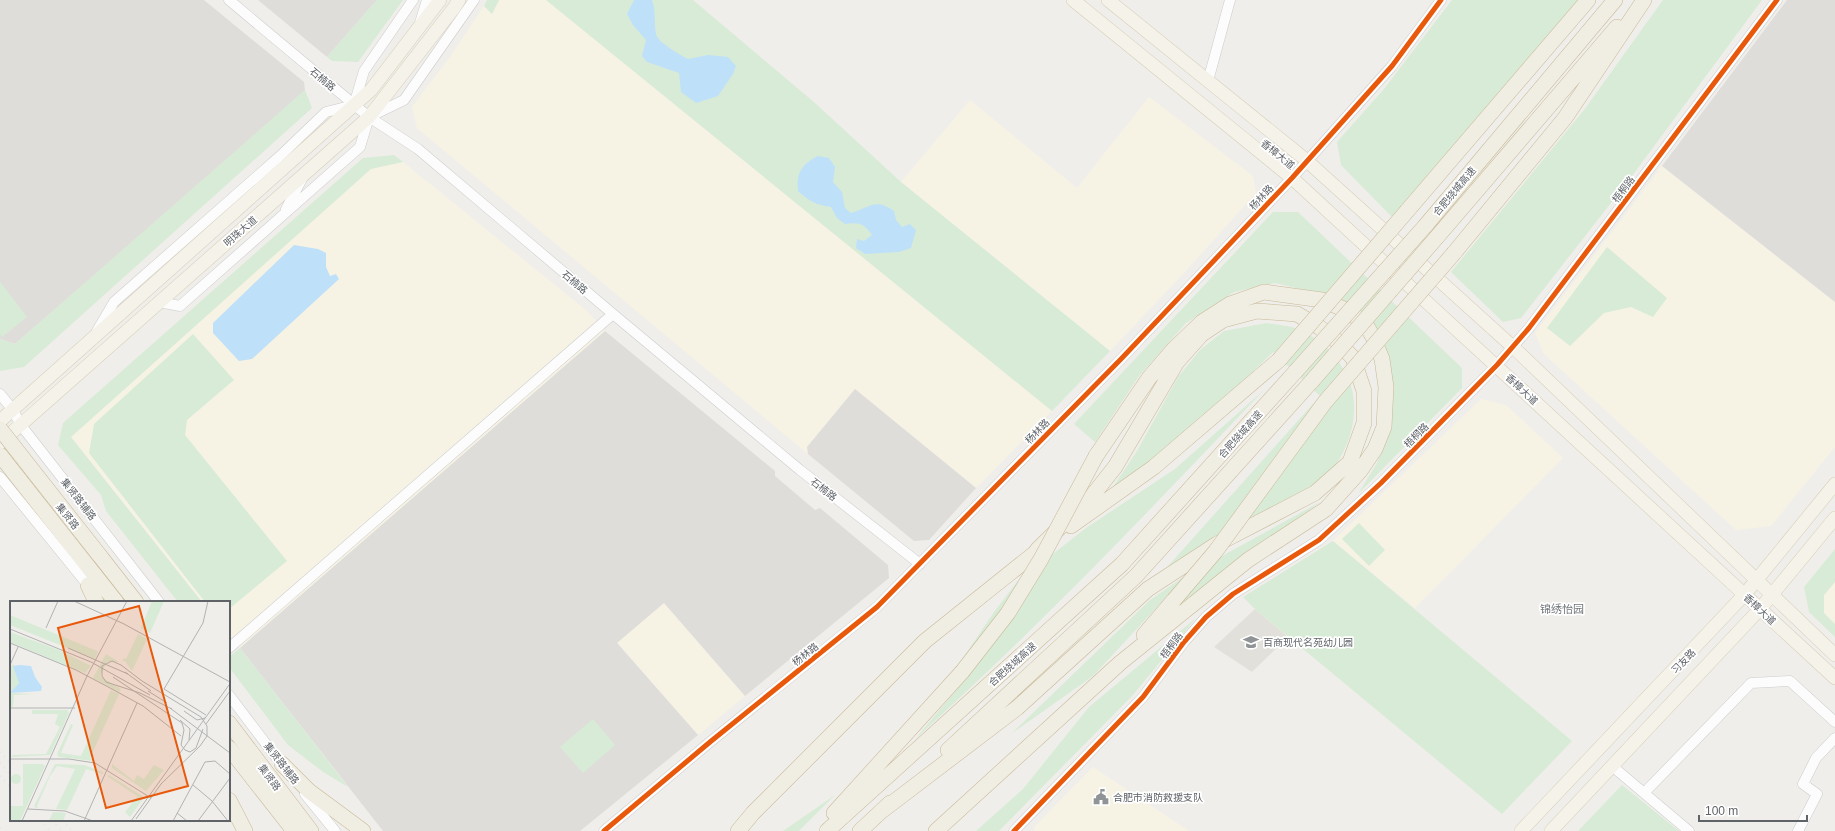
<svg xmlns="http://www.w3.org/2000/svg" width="1835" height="831" font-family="Helvetica,'Noto Sans SC',sans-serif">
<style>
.commercial{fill:#f7f3e4}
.industrial{fill:#dfddda}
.education{fill:#e2e0da}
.green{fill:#d8ebd6}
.water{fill:#bfe0f9}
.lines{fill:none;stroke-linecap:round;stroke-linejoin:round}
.minor-casing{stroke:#cbcccc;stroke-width:11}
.major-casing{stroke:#d7ceb8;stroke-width:14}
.highway-casing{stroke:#c8b996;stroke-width:16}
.minor{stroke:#fdfcfc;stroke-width:10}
.major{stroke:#f4f2e9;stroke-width:13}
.highway{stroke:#f0ede3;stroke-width:15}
.rail{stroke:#e4e4e4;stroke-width:2;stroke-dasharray:1 5;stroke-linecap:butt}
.highway-bridge-casing{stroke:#c8b996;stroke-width:16;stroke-linecap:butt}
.highway-bridge{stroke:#f0ede3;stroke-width:15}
.cycleway-casing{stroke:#fff;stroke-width:8}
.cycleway{stroke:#e8590c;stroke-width:5}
.labels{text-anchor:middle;stroke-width:3.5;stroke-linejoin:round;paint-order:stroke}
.street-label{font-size:10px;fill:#5f6368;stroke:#fff}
.poi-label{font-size:10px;fill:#5f6368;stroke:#fff;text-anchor:start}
.neighbourhood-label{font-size:11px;fill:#70757a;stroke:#fff}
.inset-road{fill:none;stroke:#b1b2b2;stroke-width:1}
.view{fill:#e8590c;fill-opacity:0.15;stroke:#e8590c;stroke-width:2}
.inset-edge{fill:none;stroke:#5f6368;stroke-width:2}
</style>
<rect width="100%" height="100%" fill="#efeeea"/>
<!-- commercial -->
<path class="commercial" d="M499 0H546L1052 411 976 488 855 389 807 447 808 454 417 128 412 107 450 57 484 6 492 14Z
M1149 97 1253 176 1256 193 1183 274 1110 351 901 182 970 100 1077 188Z
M403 162 587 311 605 331 240 648 229 635V602H202L71 437 371 168Z
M1662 166 1835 302V447L1771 526 1736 530 1544 354 1535 333Z
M1481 399 1506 405 1563 458 1415 608 1333 541Z
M1835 582V624L1824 613V595Z
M664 603 745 696 698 735 617 642Z
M1093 767 1189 831H1034V827Z"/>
<!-- industrial -->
<path class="industrial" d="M0 0H204L304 82 305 90 239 150 15 344 0 339Z
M258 0H377L327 57Z
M1787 0H1835V302L1662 166Z
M605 331 775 471V476L815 510 820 508 888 565 889 578 745 696 664 603 617 643 698 735 580 831H383L240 648Z
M855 389 976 488 929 540 914 541 808 454 807 447Z"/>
<!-- education -->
<path class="education" d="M1255 609 1288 637 1252 672 1214 647Z"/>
<!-- green -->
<path class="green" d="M377 0H403L358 62 332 61 327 57Z
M487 0H499L492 14 484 6Z
M546 0H693L815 103 901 182 1110 351 1052 411Z
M1452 0H1580L1393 218 1341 165 1337 142 1384 89Z
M1663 0H1762L1632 176 1521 318 1503 322 1451 272 1584 110Z
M305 90 312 108 24 367 0 371V339L15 344Z
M394 155 403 162 371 169 71 437 202 602H178L106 511 101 495 58 445 63 423 363 158Z
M1273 212H1298L1462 368V388L1358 494 1377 463 1390 425 1383 340 1321 294 1275 283 1234 292 1186 323 1139 376 1095 442 1074 424Z
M1607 247 1667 298 1653 317 1631 307 1604 313 1570 346 1547 328Z
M0 282 27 317 2 337 0 334Z
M1267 323C1276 325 1288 325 1297 329 1320 338 1338 356 1348 378 1361 407 1352 443 1334 467 1317 490 1280 507 1256 520 1224 538 1192 556 1161 574L1320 396 1273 352 1198 425 1109 493 1137 451 1178 377 1200 350 1224 331Z
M193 334 234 380 187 420 185 435 287 561 229 609V602H205L89 453 94 424Z
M1264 390C1151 509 1037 629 915 739L971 673 959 664 994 612 1017 582 1086 528 1175 469Z
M1320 502 1184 605 1170 593 1093 676 1011 734 1150 600 1182 578Z
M1359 523 1385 550 1369 566 1342 539Z
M1333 541 1572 741 1502 814 1255 609 1243 597Z
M1835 549V582L1824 595V613L1835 624V637L1809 612 1804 587Z
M1196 618 1133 695 999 831H976L1023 789 1089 707Z
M240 648 348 787 323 772 288 745 229 667V657Z
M593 719 615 745 583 773 560 747Z
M1622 785 1679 831H1578Z
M835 795 799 831H783Z"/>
<!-- water -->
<path class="water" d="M634 0H652C656 11 654 23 656 34 658 43 681 55 688 59L708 55 728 57 736 66 733 74 718 96 696 103 681 92 679 73 647 62 642 56 646 40 633 25 627 14Z
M818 156 829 158 835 167 833 182 842 192 845 208 851 213C871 207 875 198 894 211L896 220 902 227 910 224 916 230 911 248 899 252 865 254 856 248 857 239 864 241 872 235C864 223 858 222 845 224L837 218 831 207C816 205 809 201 798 191 796 172 802 164 818 156Z
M294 245 318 249 326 253V267L330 276 336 274 339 279 252 359 239 361 213 333V323Z"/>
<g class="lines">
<defs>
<path id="minor" d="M229 0 369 117 418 149 613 314 800 470 920 564
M420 23 427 0
M1208 81 1230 0
M286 209 302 179
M159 302 180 306 360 147 369 117 404 100 474 0
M97 331 114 302 279 157 326 112 354 105 364 71 413 0
M0 394 13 410 20 424 159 602
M0 477 92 590
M229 648 613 314
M229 695 285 769
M1612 766 1689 831
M1644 793 1751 683 1790 681 1835 722
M305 794 335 831
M604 831 710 742 877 607 1122 358 1292 178 1392 66 1441 0
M1014 831 1143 697 1184 642 1206 617 1233 594 1319 540 1381 483 1497 365 1529 328 1777 0
M1798 831 1817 794 1803 784 1816 758 1835 738"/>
<path id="major" d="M1073 0 1292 178 1835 678
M1108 0 1306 160 1513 347 1835 655
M0 421 371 90 440 0
M0 443 369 117 454 8 459 0
M1521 831 1745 594 1835 484
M1551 831 1760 609 1835 518"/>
<path id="highway" d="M1407 211 1588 0
M1426 225 1615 0
M1437 237 1617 27
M1454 253 1565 118 1644 0
M0 455 116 602
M1071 526 1154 467 1279 360
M100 556 136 602
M88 585 96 602
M1144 635 1174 600
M229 723 311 831
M229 748 294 831
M948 750 1136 576 1312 381
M282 764 309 791 363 831
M229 800 245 831
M883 810 1017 708 1148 589 1217 544 1315 493 1350 462 1364 423V391L1353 358 1337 341 1319 327 1297 314 1257 311 1223 320 1202 334 1177 362 1115 467 1092 496 1037 550
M834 813 962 672
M738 831 753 813 925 641 1045 545
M827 831 1122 564 1296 371
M860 831 890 803
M936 831 1120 663 1248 560 1326 509 1360 471 1375 449 1384 427 1386 387 1382 359 1373 337 1365 323 1346 310 1322 300 1264 292 1230 304 1202 322 1173 350 1149 378 1096 456"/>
</defs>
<!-- minor casing -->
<use href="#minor" class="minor-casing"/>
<!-- major casing -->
<use href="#major" class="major-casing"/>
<!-- highway casing -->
<use href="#highway" class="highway-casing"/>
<!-- minor -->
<use href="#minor" class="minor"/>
<!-- major -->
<use href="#major" class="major"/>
<!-- highway -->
<use href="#highway" class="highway"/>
<!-- rail -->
<path class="rail" d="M0 752 11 764
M0 763 11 775
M0 776 11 788
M40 820 50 831
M52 820 62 831
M62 820 72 831
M0 828 3 831"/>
<defs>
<path id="highway-bridge" d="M1279 360 1407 211
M1296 371 1426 225
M1312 381 1437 237
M0 429 100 556
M1174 600 1215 552 1325 402 1454 253
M962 672 1008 613 1041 559 1096 456"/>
</defs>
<!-- highway-bridge casing -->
<use href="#highway-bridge" class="highway-bridge-casing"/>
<!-- highway-bridge -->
<use href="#highway-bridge" class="highway-bridge"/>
<defs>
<path id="cycleway" d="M604 831 710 742 877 607 1122 358 1292 178 1392 66 1441 0
M1014 831 1143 697 1184 642 1206 617 1233 594 1319 540 1381 483 1497 365 1529 328 1777 0"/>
</defs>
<!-- cycleway casing -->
<use href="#cycleway" class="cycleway-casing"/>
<!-- cycleway -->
<use href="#cycleway" class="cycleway"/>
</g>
<!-- icons -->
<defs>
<symbol id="school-bare" viewBox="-9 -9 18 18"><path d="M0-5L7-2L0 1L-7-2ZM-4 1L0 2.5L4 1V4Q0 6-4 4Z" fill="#919496" stroke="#fff" stroke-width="2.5" paint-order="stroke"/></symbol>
<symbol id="civic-bare" viewBox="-9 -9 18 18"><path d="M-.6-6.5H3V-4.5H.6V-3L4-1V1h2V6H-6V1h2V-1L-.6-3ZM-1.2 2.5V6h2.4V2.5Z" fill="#919496" stroke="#fff" stroke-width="2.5" paint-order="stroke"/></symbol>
</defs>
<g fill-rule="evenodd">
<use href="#school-bare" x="1240" y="631" width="22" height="22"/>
<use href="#civic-bare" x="1090" y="786" width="22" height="22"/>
</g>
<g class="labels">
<!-- street labels -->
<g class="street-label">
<text transform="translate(323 79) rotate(40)" y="4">石楠路</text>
<text transform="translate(1278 154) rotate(39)" y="4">香樟大道</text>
<text transform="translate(1623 189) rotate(-53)" y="4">梧桐路</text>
<text transform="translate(1454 191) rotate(-50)" y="4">合肥绕城高速</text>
<text transform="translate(1261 197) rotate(-47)" y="4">杨林路</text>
<text transform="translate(240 231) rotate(-41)" y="4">明珠大道</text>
<text transform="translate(575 282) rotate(40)" y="4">石楠路</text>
<text transform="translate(1522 389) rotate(43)" y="4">香樟大道</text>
<text transform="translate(1037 431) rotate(-46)" y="4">杨林路</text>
<text transform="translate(1240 434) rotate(-48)" y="4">合肥绕城高速</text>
<text transform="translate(1416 435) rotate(-45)" y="4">梧桐路</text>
<text transform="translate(824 489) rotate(38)" y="4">石楠路</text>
<text transform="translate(79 499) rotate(52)" y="4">集贤路辅路</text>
<text transform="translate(68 516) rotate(52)" y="4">集贤路</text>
<text transform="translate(1760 609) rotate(43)" y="4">香樟大道</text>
<text transform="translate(1171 645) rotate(-53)" y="4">梧桐路</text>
<text transform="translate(805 654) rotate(-39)" y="4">杨林路</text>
<text transform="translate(1683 661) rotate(-46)" y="4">习友路</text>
<text transform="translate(1012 664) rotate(-42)" y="4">合肥绕城高速</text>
<text transform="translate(282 763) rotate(52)" y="4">集贤路辅路</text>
<text transform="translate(270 777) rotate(53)" y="4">集贤路</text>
</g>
<!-- poi labels -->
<g class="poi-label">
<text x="1263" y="646">百商现代名苑幼儿园</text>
<text x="1113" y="801">合肥市消防救援支队</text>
</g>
<!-- neighbourhood labels -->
<g class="neighbourhood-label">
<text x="1562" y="613">锦绣怡园</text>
</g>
</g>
<!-- overview -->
<g transform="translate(10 601)">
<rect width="220" height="220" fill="#efeeea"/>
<path d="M142 0H154L140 32 131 27ZM0 14 87 50 88 51 85 58 0 24ZM0 31 49 49 81 65 75 72 0 41ZM128 33 137 38 122 70 115 60H112L114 57 116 58ZM96 53 109 61H97L90 75 111 88 109 91 83 77ZM3 62 9 82 0 92 24 93 4 94 3 106H0V69ZM101 89 109 93 80 157 84 160 49 156 47 153 61 123 63 124 51 152 71 155ZM22 109H57L59 112 40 154 2 156V154L36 153 50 126 45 123 48 113H22ZM13 163H33L35 165 10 220H0V205H13ZM45 163 74 164 93 171V173L76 168 57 209 46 208 65 168 47 165 40 175 27 205 28 207H26L24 205ZM102 163 124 180 127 174 134 178 144 164 154 169 136 190 102 167ZM1 178a5 5 0 1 1 10 0a5 5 0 1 1-10 0ZM99 174 132 195 133 198 120 216 115 211 127 196 130 197 97 175ZM43 211 56 212 53 220H39Z" fill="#d8ebd6"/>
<path d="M10 64 21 65 25 76 32 86 31 90 0 92 9 82 3 65Z" fill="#bfe0f9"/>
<path class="inset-road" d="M64 0 114 23 220 81M36 27 48 0M0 28 81 61 140 94M0 42 66 69 102 88 133 105 171 135M58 47 118 73M0 64 8 46M115 71 141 90M103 76 172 122 174 129 171 144 175 149 180 151 186 147 193 128M154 88 196 114M154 88 193 22 198 0M138 90 157 102M0 107H65M160 107 220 152M174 110 187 119 195 117M170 119 180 128 179 139M196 123 220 90M0 158H59L85 162 141 197M151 183 190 145 197 135V125L191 116 132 80 111 64 102 60 92 65V75L96 81 130 92 162 108M183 184 202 200 218 220M18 208 55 210 83 220M167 212 177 220M126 218 151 183M12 220 77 75 117 0M74 220 127 102M121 220 219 84M163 220 195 161 205 160 220 173M188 220 220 177"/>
<path class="view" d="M129 5 178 185 96 207 48 27Z"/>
<rect width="220" height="220" class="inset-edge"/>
</g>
<!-- scale -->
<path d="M1699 815v6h108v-6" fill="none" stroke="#5f6368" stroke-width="2"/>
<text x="1705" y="815" font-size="12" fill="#5f6368" stroke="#ffffff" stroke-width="3" paint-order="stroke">100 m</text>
</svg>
